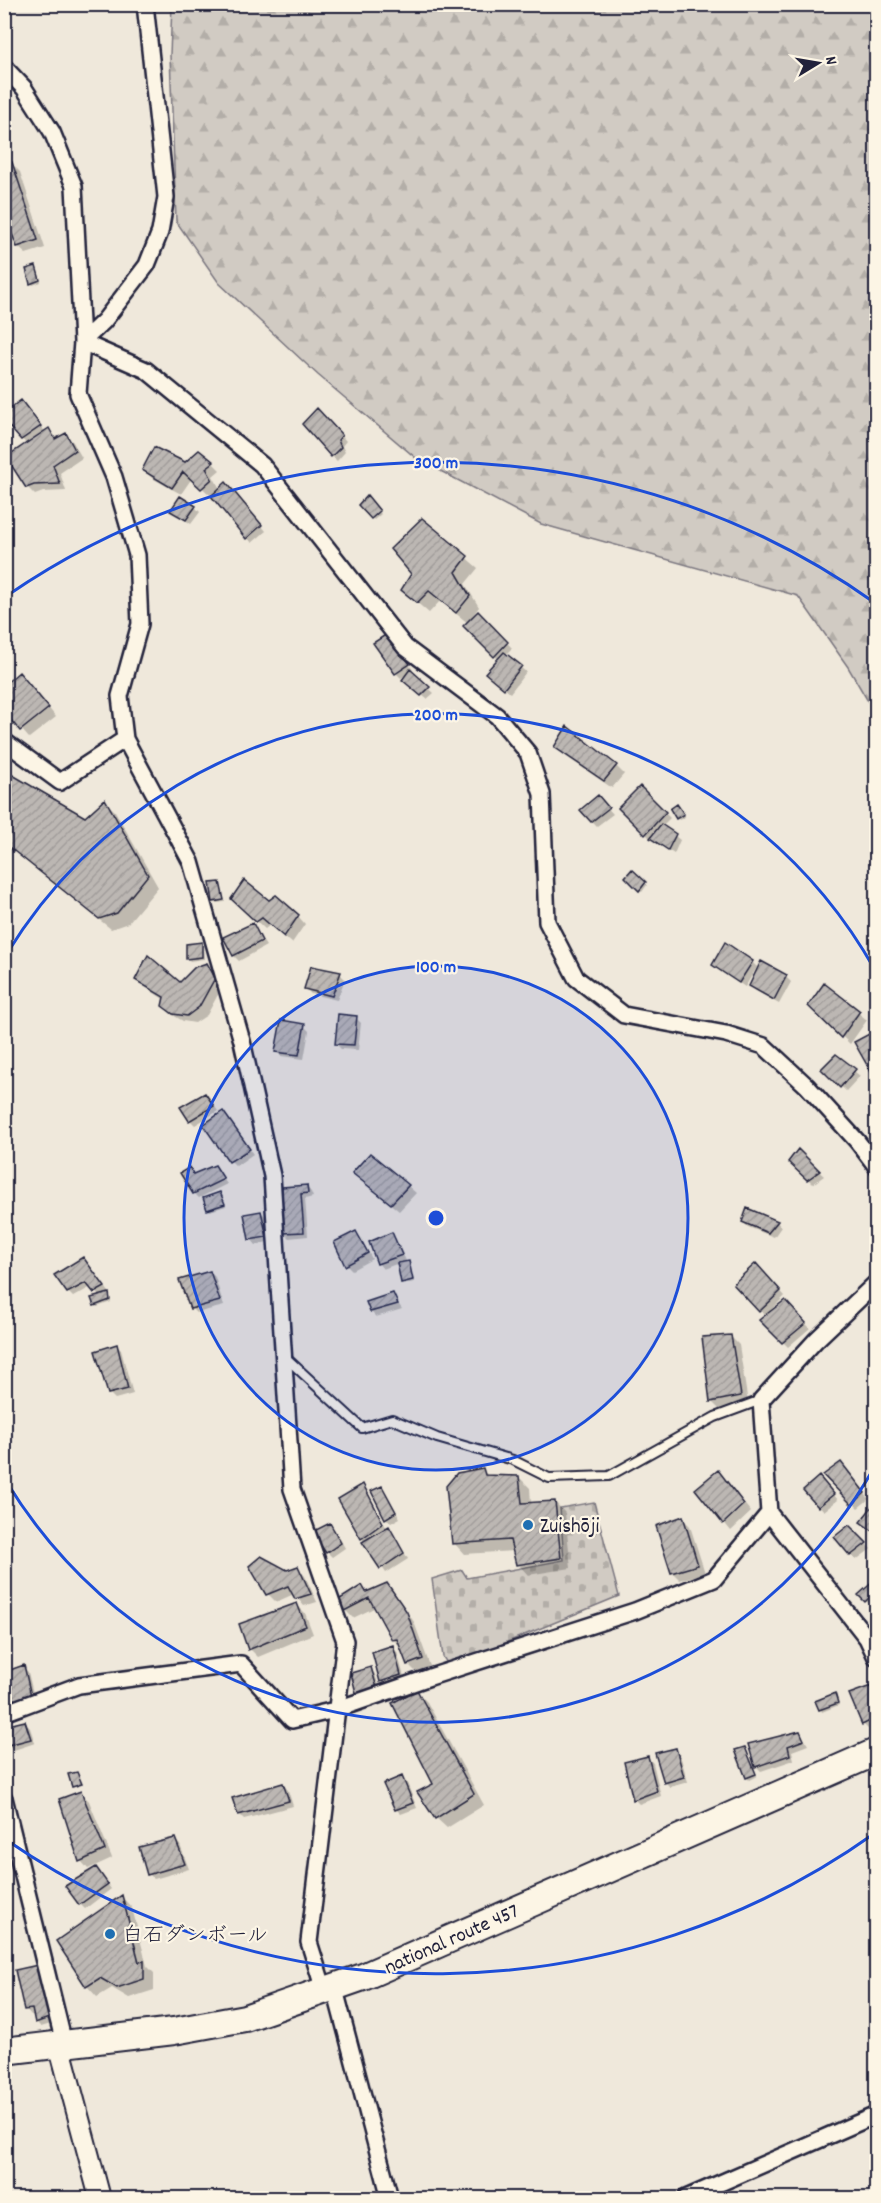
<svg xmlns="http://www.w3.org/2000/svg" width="881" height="2203" font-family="Dekko,'Klee One',sans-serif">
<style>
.forest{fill:url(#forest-firs);stroke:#7a767f;stroke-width:1.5}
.cemetery{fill:url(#cemetery-stones);stroke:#7a767f;stroke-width:1.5}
.shadow{fill:#0003}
.building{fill:url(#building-hatch);stroke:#22223b;stroke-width:1.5}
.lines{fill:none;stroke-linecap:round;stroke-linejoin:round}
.service-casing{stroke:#22223b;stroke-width:12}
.minor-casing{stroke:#22223b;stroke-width:20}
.tertiary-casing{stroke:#22223b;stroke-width:24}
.trunk-casing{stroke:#22223b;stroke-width:30}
.service{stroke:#fcf5e5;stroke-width:8}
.minor{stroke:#fcf5e5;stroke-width:15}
.tertiary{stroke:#fcf5e5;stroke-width:20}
.trunk{stroke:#fcf5e5;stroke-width:26}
.ring{fill:none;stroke:#1d4ed8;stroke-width:3}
.poi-dot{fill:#1f6fb2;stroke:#fcf5e5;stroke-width:2}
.labels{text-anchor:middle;stroke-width:4.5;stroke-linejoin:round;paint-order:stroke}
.poi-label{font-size:21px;fill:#22223b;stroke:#fcf5e5;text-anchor:start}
.street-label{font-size:21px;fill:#22223b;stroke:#fcf5e5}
.centre{fill:#1d4ed8;stroke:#fcf5e5;stroke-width:3}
.ring-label{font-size:18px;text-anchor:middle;font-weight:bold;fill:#1d4ed8;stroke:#fcf5e5;stroke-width:4.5;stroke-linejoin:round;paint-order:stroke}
</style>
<defs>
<pattern id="forest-firs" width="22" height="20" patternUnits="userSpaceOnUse" patternTransform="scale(1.5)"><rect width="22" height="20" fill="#d1cbc3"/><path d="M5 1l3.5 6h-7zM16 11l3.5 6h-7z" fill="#b3aea8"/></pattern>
<pattern id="cemetery-stones" width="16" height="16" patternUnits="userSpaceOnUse" patternTransform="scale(1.5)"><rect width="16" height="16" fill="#d1cbc3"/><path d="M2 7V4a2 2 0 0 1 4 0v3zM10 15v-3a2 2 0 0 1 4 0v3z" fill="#b3aea8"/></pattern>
<pattern id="building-hatch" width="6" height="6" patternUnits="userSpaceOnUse" patternTransform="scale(1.5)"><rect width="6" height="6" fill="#bcb7b3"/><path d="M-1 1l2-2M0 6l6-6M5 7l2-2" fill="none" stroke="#a19d9b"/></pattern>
</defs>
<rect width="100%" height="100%" fill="#efe8db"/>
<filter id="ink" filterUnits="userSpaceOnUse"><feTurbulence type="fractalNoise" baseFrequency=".0167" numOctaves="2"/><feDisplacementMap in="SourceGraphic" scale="12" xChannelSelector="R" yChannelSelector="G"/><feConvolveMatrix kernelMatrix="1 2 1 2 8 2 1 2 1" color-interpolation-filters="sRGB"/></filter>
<g filter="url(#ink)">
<!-- forest -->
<path class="forest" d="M172 5H876V715L848 667 798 596 541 524 416 458 318 375 219 283 176 221 170 55Z"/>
<!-- cemetery -->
<path class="cemetery" d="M594 1502 619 1596 449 1666 443 1657 432 1579 462 1570 467 1578 564 1560 560 1508Z"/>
<!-- shadow -->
<path class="shadow" d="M12 164 20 172 45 248 26 254 18 247Z
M36 267 41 282 33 285 31 283Z
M26 407 46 433 49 430 57 438 65 435 73 442 82 458 60 473 66 491 43 492 35 495 27 487V445L22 439Z
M317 410 346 441 342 446 345 452 337 461 332 456Z
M213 463 220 470 213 476 220 489H231L266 531 252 543 211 494 210 495 192 478 181 494 152 478 144 470Z
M367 498 381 514 374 520 360 505Z
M195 507 200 512 191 524 172 511Z
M422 520 478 568 465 584 479 607 472 616 483 618 512 648 505 655 526 672 510 693 492 678 499 660 465 626 468 623 440 601 429 613 414 600 413 574Z
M392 641 413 670 410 672 434 693 427 699 409 685 408 673 401 678 396 673Z
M27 682 56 717 29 738 22 730Z
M556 747 616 766 624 774 612 788 564 755Z
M4 771 85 819 104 801 115 811 158 887 128 923 111 929 4 844Z
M640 788 670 818 662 826 680 840 674 854 651 839 620 808Z
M602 802 613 814 597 826 582 810Z
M679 808 685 817 679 820 672 809Z
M632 871 647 885 642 892 627 877Z
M219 883 225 902 216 903 214 901Z
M269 901 298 916 305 924 292 943 270 925 265 929 241 906Z
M252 925 266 946 239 961 234 956 225 938Z
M201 944 203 946 204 959 190 961 188 959Z
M752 962 757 967 745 987 719 969Z
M207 965 215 973 222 987 207 1015 195 1023 183 1021 171 1014 163 1005 165 1000 145 987 137 979 180 984Z
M340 974 345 979 337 1000 311 994 306 989Z
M786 977 791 982 779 1004 756 991 751 986Z
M825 986 867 1020 850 1044 810 1005Z
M356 1018 361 1023 358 1050 341 1049 336 1044Z
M304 1026 309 1031 304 1059 281 1056 276 1051Z
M870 1035 876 1042V1078L856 1042Z
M836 1056 860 1076 846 1091 823 1069Z
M210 1100 218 1111 195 1125 190 1120Z
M223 1113 253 1154 236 1166 231 1161Z
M798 1152 824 1176 813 1184 790 1161Z
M215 1167 227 1184 199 1198 194 1193 189 1169 195 1175Z
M362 1181 408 1186 416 1193 399 1211Z
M306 1186 311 1192 313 1197 305 1199 308 1236 289 1238 284 1233 283 1188Z
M220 1194 226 1206 210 1211 208 1209Z
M261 1212 266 1217 271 1241 256 1245 251 1239Z
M743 1222H777L781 1227 774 1237 748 1227Z
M356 1233 361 1238 372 1259 352 1270 347 1265Z
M391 1234 396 1239 407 1263 410 1265 414 1282 405 1284 403 1282 399 1263 383 1269 378 1263Z
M88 1264 109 1292 107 1293 111 1302 97 1307 95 1305 100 1297 91 1287 73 1297 68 1292Z
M756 1265 785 1296 770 1311 771 1312 785 1302 810 1328 788 1347 761 1320 766 1316 735 1284Z
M210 1272 215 1277 224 1306 196 1313 191 1308Z
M392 1295 402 1309 376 1317 371 1312Z
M731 1337 739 1345 748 1403 719 1409 711 1401Z
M116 1345 121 1350 133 1394 115 1399 109 1393Z
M846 1469 869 1499 858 1508 826 1475Z
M483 1470 489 1477H519L530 1488 531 1504 555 1502 565 1513 571 1568 528 1575 518 1564 514 1551 464 1554 454 1543Z
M718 1472 751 1512 731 1531 697 1489Z
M824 1483 838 1500 824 1511 805 1490Z
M362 1485 367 1490 387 1529 393 1533 408 1559 386 1573 362 1538Z
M381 1488 386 1493 400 1518 391 1523 386 1518 373 1492Z
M875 1505 876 1506V1534L862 1522Z
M682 1518 690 1526 705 1573 680 1580 672 1572Z
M330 1525 335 1530 345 1548 332 1557 327 1552Z
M849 1527 871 1549 856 1560 851 1555Z
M297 1568 305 1576 317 1602 304 1606 294 1594 276 1602 268 1594 287 1572Z
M875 1582 876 1595 868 1603 860 1595Z
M386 1585 394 1592 414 1622 430 1666 416 1672 408 1664 401 1647 393 1639 376 1607 353 1618 345 1610 362 1587 368 1593Z
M297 1605 305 1613 313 1634 258 1657 250 1649Z
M392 1647 397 1652 405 1680 386 1686 381 1681Z
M23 1667 28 1672 35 1701 13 1707 8 1701Z
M370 1669 375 1674 381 1693 362 1697 357 1692Z
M871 1688 876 1694V1725L868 1729 863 1724Z
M417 1692 427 1702 484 1805 447 1828 436 1818 435 1785Z
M835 1695 839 1705 822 1712 817 1702Z
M25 1723 30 1728 35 1743 14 1750 9 1745 4 1727Z
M800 1732 808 1745 792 1751 794 1760 761 1771 756 1766Z
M675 1750 680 1755 688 1782 670 1787 665 1782Z
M737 1751H747L757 1776 749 1780 747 1778Z
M648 1758 653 1763 661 1796 639 1804 634 1799Z
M402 1778 407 1783 417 1808 401 1814 396 1809Z
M283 1785 288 1790 293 1806 244 1819 239 1814Z
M81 1793 89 1801 112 1858 88 1869 81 1861Z
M175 1840 180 1845 189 1869 154 1879 149 1874Z
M100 1874 111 1889 85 1909 80 1904Z
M122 1897 132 1908 147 1966 154 1973V1990L129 1998 112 1988 97 1997 87 1986Z
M37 1967 54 2023 41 2027 36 2022 35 2014 31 2015 26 2009Z"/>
<!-- building -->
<path class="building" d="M12 162 38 240 17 247 4 213V165Z
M36 266 40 280 30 284 26 269Z
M21 400 41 426 21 440 4 421V413Z
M317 408 342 435 338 440 341 447 331 457 302 424Z
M49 428 55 439 66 433 75 450 53 465 60 484 34 485 26 488 6 457Z
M154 447 185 462 199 450 214 462 206 468 212 479 201 489 183 472 172 488 142 470Z
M226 482 262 525 246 539 211 496Z
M367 495 380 511 371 519 358 505Z
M180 496 196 506 186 520 170 511Z
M422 518 468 556 456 572 470 596 456 613 429 591 417 603 401 590 411 574 390 549Z
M478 611 508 642 494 657 463 626Z
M387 634 410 664 395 674 373 643Z
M504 652 522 666 504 689 485 673Z
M410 669 430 687 421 696 402 680Z
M19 672 49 708 20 731 4 712V685Z
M567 726 617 765 604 781 554 747Z
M4 770 85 817 105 799 148 875 117 913 99 919 4 843Z
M640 786 666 812 645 835 618 808Z
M598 795 609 808 591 822 580 810Z
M677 804 684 814 676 819 670 809Z
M661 824 676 834 668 850 650 838Z
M632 869 646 882 639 891 625 877Z
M244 880 269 900 276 895 299 915 284 937 262 918 256 922 231 899Z
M220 882 224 900 213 902 210 883Z
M253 923 262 941 233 956 223 937Z
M202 942V957L186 959V944Z
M725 942 753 961 739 983 712 965Z
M148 955 180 982 195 967 207 963 215 978 199 1007 187 1016 173 1014 162 1006 164 997 135 980Z
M761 961 787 975 774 1000 749 986Z
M311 966 341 972 332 996 304 989Z
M824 983 860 1011 841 1038 808 1006Z
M338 1014 357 1016 354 1045 335 1044Z
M281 1020 305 1024 299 1055 275 1052Z
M871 1033 876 1045V1081L854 1042Z
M836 1054 856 1069 840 1088 821 1069Z
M205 1093 214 1106 189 1121 180 1107Z
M223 1111 250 1149 229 1162 203 1125Z
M798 1149 820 1171 807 1180 788 1162Z
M370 1153 409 1185 391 1204 352 1173Z
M215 1165 224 1179 193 1194 180 1173 190 1167 193 1174Z
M307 1185 308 1193 301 1194 304 1232 283 1233 282 1187Z
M220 1192 225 1204 207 1210 203 1198Z
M747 1208 778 1221 768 1233 742 1222Z
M261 1211 267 1237 249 1240 244 1214Z
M356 1231 368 1253 345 1266 334 1242Z
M392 1232 402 1255 377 1264 369 1242Z
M83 1257 105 1287 94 1293 86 1283 67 1293 54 1275Z
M409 1261 413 1280 401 1283 397 1263Z
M756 1263 781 1291 759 1312 733 1284Z
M210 1271 220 1301 190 1309 179 1280Z
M109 1293 110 1300 94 1306 91 1298Z
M393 1293 398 1304 370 1312 366 1302Z
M785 1300 806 1323 782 1343 759 1320Z
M731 1335 741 1396 710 1402 702 1337Z
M117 1344 128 1389 108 1394 95 1351Z
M841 1462 865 1493 852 1505 823 1475Z
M483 1468 485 1475 519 1476 522 1503 555 1501 561 1558 516 1565 510 1540 452 1544 446 1486 457 1473Z
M718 1470 744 1504 723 1524 695 1489Z
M819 1476 834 1494 818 1507 803 1490Z
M363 1484 383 1523 361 1539 338 1499Z
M382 1486 396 1512 385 1519 371 1491Z
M875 1503 876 1504V1533L860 1522Z
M683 1516 698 1565 671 1573 656 1526Z
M330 1523 341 1543 326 1553 312 1532Z
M849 1525 867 1543 850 1556 834 1537Z
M389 1526 404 1553 380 1569 362 1542Z
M261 1556 287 1570 298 1566 311 1594 295 1599 288 1586 266 1595 249 1566Z
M875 1580 876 1591 865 1602 858 1595Z
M387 1583 407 1612 423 1659 407 1665 397 1639 392 1640 369 1598 344 1611 337 1601 362 1585 366 1592Z
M297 1603 306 1626 248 1650 239 1624Z
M393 1645 401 1675 380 1682 372 1652Z
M24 1665 31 1696 7 1702 4 1694V1672Z
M371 1667 377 1688 356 1693 351 1673Z
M871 1686 876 1700V1718L862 1725 849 1694Z
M417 1690 474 1794 435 1819 417 1792 433 1784 392 1703Z
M835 1693 838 1703 819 1710 815 1701Z
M25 1721 31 1739 8 1745 4 1726Z
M800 1731 804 1740 788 1746 790 1755 755 1767 748 1744Z
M745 1747 756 1774 746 1778 735 1750Z
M676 1748 684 1777 664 1783 655 1753Z
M648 1756 657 1791 633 1800 624 1762Z
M77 1772 82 1784 72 1787 68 1774Z
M402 1776 413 1803 395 1810 383 1784Z
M283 1783 289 1801 238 1815 232 1798Z
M81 1791 105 1850 79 1862 59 1799Z
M175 1838 185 1864 147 1875 139 1847Z
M96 1867 108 1884 79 1905 65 1886Z
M122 1895 139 1962 144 1961V1979L117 1988 100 1978 86 1987 56 1941Z
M38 1965 49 2018 35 2023 32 2009 24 2010 15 1970Z"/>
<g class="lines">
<defs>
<path id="service" d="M284 1356 362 1428 392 1419 437 1438 513 1460 549 1478 609 1476 715 1417 761 1400"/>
<path id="minor" d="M4 67 24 88 52 132 74 186 82 342 78 394 114 477 137 555 140 624 120 696 125 739 191 862 242 1041 272 1176 292 1489 345 1641 309 1942 324 1990
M82 342 146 370 262 465 405 647 497 716 528 753 542 794 547 922 576 978 624 1015 726 1034 764 1046 807 1086 857 1141 876 1166
M82 342 104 321 147 265 160 232 166 197 145 4
M4 741 60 782 125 739
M876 1283 816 1340 761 1400 769 1513 867 1638 876 1657
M4 1713 79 1685 241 1664 292 1720 335 1710 430 1677 635 1611 714 1579 769 1513
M4 1798 61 2031 59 2044
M334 1986 390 2198
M686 2198 876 2115"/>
<path id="tertiary" d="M59 2044 100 2198"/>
<path id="trunk" d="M4 2051 174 2031 245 2018 363 1977 876 1752"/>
</defs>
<!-- service casing -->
<use href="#service" class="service-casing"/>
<!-- minor casing -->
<use href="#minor" class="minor-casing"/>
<!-- tertiary casing -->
<use href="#tertiary" class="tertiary-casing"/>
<!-- trunk casing -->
<use href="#trunk" class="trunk-casing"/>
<!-- service -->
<use href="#service" class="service"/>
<!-- minor -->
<use href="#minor" class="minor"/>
<!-- tertiary -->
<use href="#tertiary" class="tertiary"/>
<!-- trunk -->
<use href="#trunk" class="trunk"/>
</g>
</g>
<!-- distance rings -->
<circle cx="436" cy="1218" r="252" fill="#1d4ed8" fill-opacity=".12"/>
<g class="ring">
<circle cx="436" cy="1218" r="252"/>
<path d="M875 1466A504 504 0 0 1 6 1481M6 955A504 504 0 0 1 875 970"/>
<path d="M875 1833A756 756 0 0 1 8 1841M8 595A756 756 0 0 1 875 603"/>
</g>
<!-- markers -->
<g class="poi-dot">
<circle cx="528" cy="1525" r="6"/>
<circle cx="110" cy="1934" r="6"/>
</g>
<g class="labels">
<!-- poi labels -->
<g class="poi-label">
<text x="540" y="1532">Zuishōji</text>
<text x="122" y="1941">白石ダンボール</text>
</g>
<!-- street labels -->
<g class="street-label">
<text transform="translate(451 1938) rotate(-24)" y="7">national route 457</text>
</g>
</g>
<circle cx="436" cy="1218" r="9" class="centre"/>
<g class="ring-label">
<text x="436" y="468">300 m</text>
<text x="436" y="720">200 m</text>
<text x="436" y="972">100 m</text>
</g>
<!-- margin -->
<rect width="881" height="2203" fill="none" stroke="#fcf5e5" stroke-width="24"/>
<rect x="12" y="12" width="857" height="2179" fill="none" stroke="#22223b" stroke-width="2" filter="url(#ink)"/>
<!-- north arrow -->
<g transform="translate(818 63) rotate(79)" stroke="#fcf5e5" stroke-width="4.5" paint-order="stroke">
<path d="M0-4.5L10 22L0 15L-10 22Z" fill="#22223b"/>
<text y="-9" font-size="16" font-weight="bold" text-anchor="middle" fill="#22223b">N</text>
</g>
</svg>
